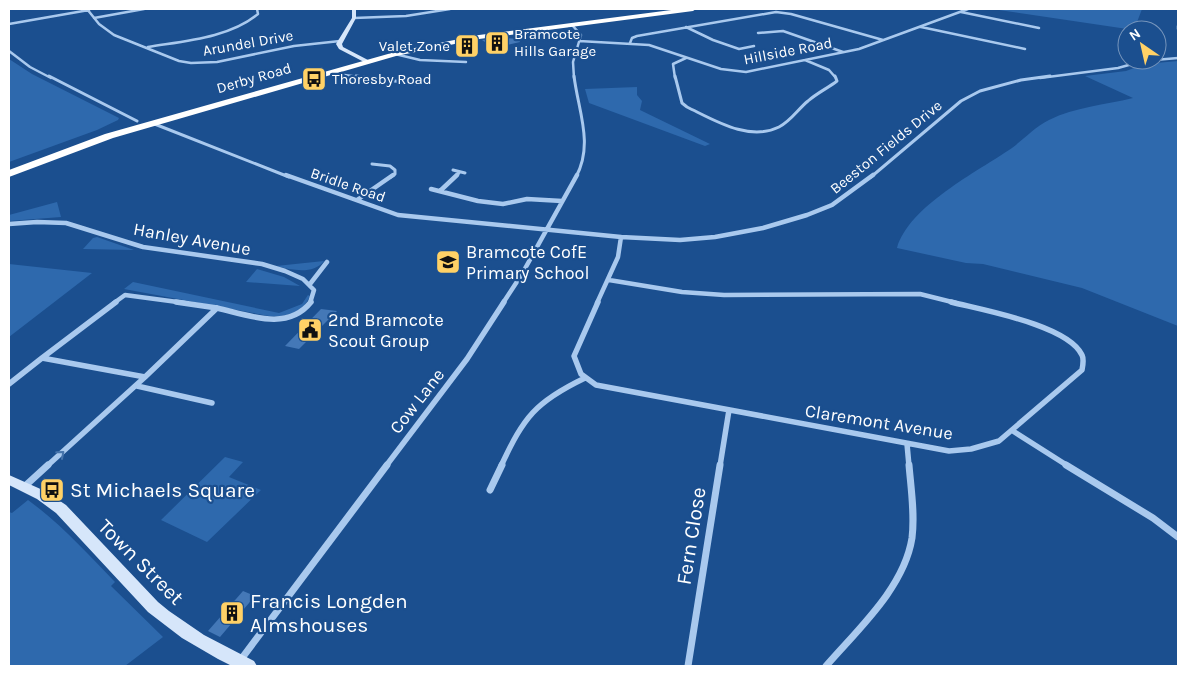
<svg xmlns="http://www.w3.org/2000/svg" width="1187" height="675" font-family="Karla,sans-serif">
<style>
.green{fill:#2e69ad}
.building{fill:#4478b7}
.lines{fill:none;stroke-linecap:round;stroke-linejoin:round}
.street-far4{stroke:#a9c9ee;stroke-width:2.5}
.street-far3{stroke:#a9c9ee;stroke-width:3}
.street-far2{stroke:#a9c9ee;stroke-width:4.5}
.street-far1{stroke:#a9c9ee;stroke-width:5.5}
.street{stroke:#a9c9ee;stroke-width:7}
.secondary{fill:#d6e6fa;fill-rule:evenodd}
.highway{fill:#fff;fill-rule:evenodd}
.oneway{stroke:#4674ac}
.labels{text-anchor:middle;stroke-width:4.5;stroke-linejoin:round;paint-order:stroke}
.far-poi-label{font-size:15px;fill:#fff;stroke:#1b4f8f;text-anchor:start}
.far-street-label{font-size:15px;fill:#fff;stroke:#1b4f8f}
.street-label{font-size:18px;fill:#fff;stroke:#1b4f8f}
.poi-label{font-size:18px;fill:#fff;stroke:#1b4f8f;text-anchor:start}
.near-poi-label{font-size:21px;fill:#fff;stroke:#1b4f8f;text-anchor:start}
.near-street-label{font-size:21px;fill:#fff;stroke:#1b4f8f}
</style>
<rect width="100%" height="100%" fill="#1b4f8f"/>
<!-- green -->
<path class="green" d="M992 9H1142L1134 30Z
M9 59 32 74 119 118 118 120 97 130 9 162Z
M1178 61V326L1082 288 983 264 966 263 897 248C909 206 977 172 1012 148 1024 139 1035 127 1049 120 1075 107 1105 105 1133 98L1085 76 1126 71 1145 64Z
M637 87V95L642 101 640 110 710 144 705 146 589 103 585 89Z
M57 202 61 217 9 221V215Z
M97 237 134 250 83 249 93 238Z
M324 261C313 275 292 270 276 266Z
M9 264 92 273 9 337Z
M257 269 284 277 300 286 246 282Z
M133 282 279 313 302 304 308 295 310 296C303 313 287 317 269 316L124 289Z
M225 457 243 462 229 477 261 490 207 542 161 520Z
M28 500C60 523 88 554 115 582L111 586 163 637 125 666H9V512L12 513Z"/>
<!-- building -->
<path class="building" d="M502 38 519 39 520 42 494 48 482 40Z
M321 309 337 311 299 349 285 346Z
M243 591 255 596 220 637 208 631Z"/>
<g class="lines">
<!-- street-far4 -->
<path class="street-far4" d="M87 9 99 24 114 35 179 61 191 63 217 62 294 46 340 41
M961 12 1039 28
M94 18 144 9
M354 18 406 16 450 9
M9 24 89 10
M572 25 581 35 573 62 574 78
M1178 26V29
M686 27 713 40 739 49 754 46
M921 27 1025 49
M758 33 783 31 843 52
M579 41 649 45 721 69 746 72 859 49 968 9
M630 43 632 38 637 36 776 12 791 14 883 40
M148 47C184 41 229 38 258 14L257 9
M9 51 30 67 51 78
M395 54 420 60 466 62
M805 60 829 70 836 78
M329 73 367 78
M675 78 673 64 686 58
M1040 78 1118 68 1143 61 1178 58"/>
<!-- street-far3 -->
<path class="street-far3" d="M49 76 137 121
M356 76 418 84
M574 76C578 110 594 144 576 177
M675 76 682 103 687 107C714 120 749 142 779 127 791 121 798 109 808 101 817 93 828 88 837 81L835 76
M152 123 289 177
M372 164 390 166 395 170V174L391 177
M453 170 465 173
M455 177 459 173
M871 177 961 101 980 91 1021 80 1050 76"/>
<!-- street-far2 -->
<path class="street-far2" d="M286 175 398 215 621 237 680 240 715 237 763 228 807 215 832 205 873 175
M431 189 478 201 503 204 527 199 562 201
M440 191 457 175
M357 200 393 175
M9 224 37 222 66 223 143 247 262 264 285 271 303 279 314 290 310 303
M609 280 682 292 724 295 920 294 956 303
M310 284 327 262
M114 303 125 295 185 303
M503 303 522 274 577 175
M597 303 618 257 621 237"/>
<!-- street-far1 -->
<path class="street-far1" d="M116 302 42 358 145 377 217 308
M176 302 217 308
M598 302 574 356 581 374 596 385 949 451 971 449 999 441 1082 370C1083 365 1084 359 1082 355 1068 325 982 310 951 302
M217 308C248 315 287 332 311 302
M9 384 42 358
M137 386 212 403
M1013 431 1068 466
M907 444 909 466
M47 466 145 377
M386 466 467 359 504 302
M501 466C524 417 535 402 585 378
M720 466 729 410"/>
<!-- street -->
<path class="street" d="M1066 465 1153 518 1178 537
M25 486 48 465
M490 490 502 465
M236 666 387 465
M688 666 720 465
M826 666C858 629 904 588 912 538 915 514 911 489 909 465"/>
<!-- secondary -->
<path class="secondary" d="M352 9H356V18L342 44 343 47 368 60V62H364L339 49 336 44 352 18Z
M9 475 45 491 66 505 158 602 169 611 204 635 254 661 257 666H232L218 659 182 638 148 612 56 513 37 499 9 485Z"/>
<!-- highway -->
<path class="highway" d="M679 9H696L693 11 479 39 396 56 113 138 9 177V170L105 134 395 52 479 35Z"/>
</g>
<!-- one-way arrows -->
<defs><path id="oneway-chevron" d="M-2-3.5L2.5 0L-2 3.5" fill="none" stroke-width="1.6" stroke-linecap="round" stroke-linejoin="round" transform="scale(1.25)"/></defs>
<use class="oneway" href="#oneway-chevron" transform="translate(61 454) rotate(-41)"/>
<!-- icons -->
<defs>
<symbol id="building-square" viewBox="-11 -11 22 22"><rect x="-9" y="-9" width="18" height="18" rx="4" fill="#ffd166" stroke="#1b4f8f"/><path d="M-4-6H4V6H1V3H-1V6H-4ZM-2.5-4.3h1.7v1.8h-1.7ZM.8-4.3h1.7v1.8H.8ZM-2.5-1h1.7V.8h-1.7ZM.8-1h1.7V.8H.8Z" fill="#111"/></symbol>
<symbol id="bus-square" viewBox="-11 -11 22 22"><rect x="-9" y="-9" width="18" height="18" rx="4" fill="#ffd166" stroke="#1b4f8f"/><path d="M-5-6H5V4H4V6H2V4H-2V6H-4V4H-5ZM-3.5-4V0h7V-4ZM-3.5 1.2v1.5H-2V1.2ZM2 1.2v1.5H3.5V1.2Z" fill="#111"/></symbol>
<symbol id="school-square" viewBox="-11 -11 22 22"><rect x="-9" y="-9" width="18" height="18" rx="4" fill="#ffd166" stroke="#1b4f8f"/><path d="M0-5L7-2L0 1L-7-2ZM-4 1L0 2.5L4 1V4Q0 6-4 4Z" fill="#111"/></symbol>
<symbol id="civic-square" viewBox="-11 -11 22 22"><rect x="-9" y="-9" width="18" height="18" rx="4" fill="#ffd166" stroke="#1b4f8f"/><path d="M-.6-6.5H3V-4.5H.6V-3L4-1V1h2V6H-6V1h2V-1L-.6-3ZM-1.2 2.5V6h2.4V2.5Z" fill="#111"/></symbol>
</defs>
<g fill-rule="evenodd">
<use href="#building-square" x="483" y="29" width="28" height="28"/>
<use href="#building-square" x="453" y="32" width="28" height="28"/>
<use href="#bus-square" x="300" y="65" width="28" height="28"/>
<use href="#school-square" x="434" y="248" width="28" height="28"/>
<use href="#civic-square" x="296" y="316" width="28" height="28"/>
<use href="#bus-square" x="38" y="476" width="28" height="28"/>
<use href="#building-square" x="218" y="599" width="28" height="28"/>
</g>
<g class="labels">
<!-- far-poi labels -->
<g class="far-poi-label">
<text x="514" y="39">Bramcote<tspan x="514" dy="17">Hills Garage</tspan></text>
<text x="450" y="51" text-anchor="end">Valet Zone</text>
<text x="332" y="84">Thoresby Road</text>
</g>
<!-- far-street labels -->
<g class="far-street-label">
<text transform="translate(248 43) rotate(-10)" y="5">Arundel Drive</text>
<text transform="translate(788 51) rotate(-11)" y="5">Hillside Road</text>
<text transform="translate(254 78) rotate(-16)" y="5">Derby Road</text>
<text transform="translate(886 147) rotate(-39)" y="5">Beeston Fields Drive</text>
<text transform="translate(348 185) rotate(19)" y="5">Bridle Road</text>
</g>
<!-- street labels -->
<g class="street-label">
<text transform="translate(192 239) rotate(10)" y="6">Hanley Avenue</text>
<text transform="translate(417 401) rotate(-52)" y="6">Cow Lane</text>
<text transform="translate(879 422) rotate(9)" y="6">Claremont Avenue</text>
</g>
<!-- poi labels -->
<g class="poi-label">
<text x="466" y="258">Bramcote CofE<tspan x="466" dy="21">Primary School</tspan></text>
<text x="328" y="326">2nd Bramcote<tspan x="328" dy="21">Scout Group</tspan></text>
</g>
<!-- near-poi labels -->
<g class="near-poi-label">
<text x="70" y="497">St Michaels Square</text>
<text x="250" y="608">Francis Longden<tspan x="250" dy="24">Almshouses</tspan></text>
</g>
<!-- near-street labels -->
<g class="near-street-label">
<text transform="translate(691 536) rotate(-81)" y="7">Fern Close</text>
<text transform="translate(141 562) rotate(45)" y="7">Town Street</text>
</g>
</g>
<!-- border -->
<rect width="1187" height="675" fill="none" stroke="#ffffff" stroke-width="20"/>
<!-- north arrow -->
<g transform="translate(1142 45) rotate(326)"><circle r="24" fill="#1b4f8f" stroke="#7695bc"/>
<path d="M0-4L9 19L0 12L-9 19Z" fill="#ffd166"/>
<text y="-8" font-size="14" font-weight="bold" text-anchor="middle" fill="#ffffff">N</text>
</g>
</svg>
